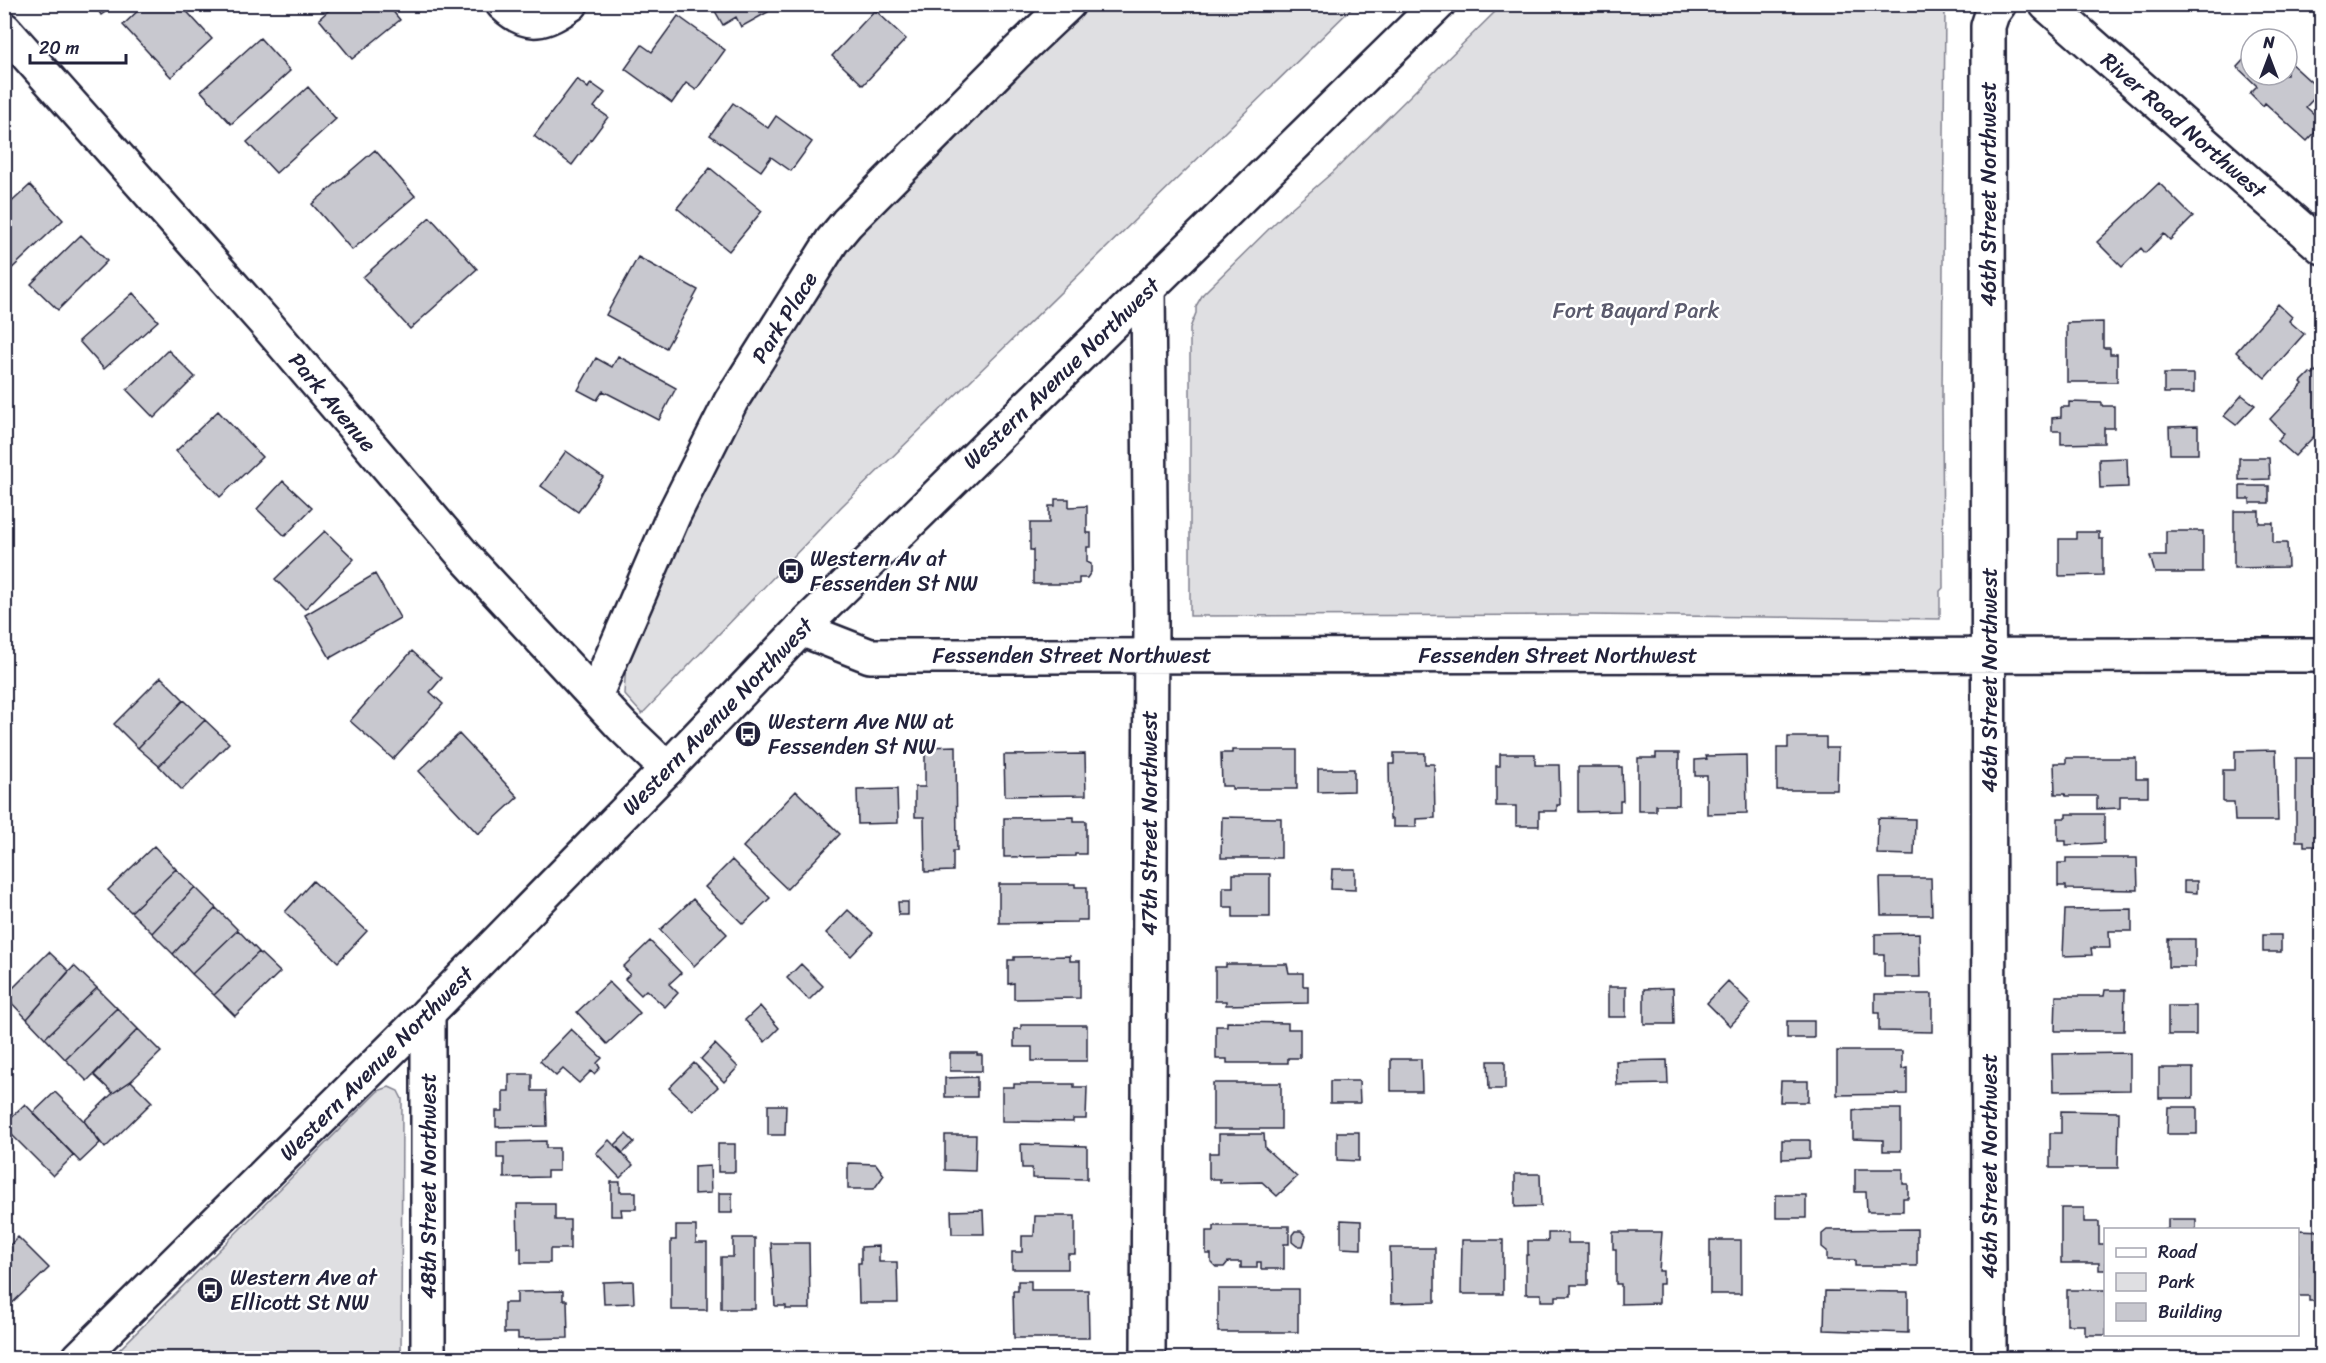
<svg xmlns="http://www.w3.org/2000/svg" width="2326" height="1363" font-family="Sriracha,sans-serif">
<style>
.green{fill:#dfdfe2;stroke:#80808e;stroke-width:1.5}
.building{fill:#c8c8cf;stroke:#22223b;stroke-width:1.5}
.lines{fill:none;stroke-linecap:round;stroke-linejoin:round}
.minor-casing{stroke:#22223b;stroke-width:38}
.major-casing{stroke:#22223b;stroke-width:38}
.minor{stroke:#fff;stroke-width:33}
.major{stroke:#fff;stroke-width:33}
.labels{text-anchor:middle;stroke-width:5;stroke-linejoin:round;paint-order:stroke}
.street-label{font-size:22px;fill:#22223b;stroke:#fff}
.park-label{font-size:22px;fill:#5b5b6d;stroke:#fff}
.poi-label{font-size:22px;fill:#22223b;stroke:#fff;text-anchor:start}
</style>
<rect width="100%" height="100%" fill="#fff"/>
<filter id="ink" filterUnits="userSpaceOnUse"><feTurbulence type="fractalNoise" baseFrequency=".0167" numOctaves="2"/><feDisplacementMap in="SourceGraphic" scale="12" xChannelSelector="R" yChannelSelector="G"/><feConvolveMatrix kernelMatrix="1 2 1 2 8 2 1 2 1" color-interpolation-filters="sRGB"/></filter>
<g filter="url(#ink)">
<!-- green -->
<path class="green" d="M1088 5H1355L841 507 642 714 624 694 626 662 720 455 850 231 1001 82Z
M1502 5H1945L1942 397 1943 588 1940 591V619L1586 615 1190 616V328L1196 313V306L1203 294 1282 216 1333 172Z
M389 1087 398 1091 402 1099 401 1358H116L119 1350 378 1091Z"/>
<!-- building -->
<path class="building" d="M94 4H117L101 15Z
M145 4H180L212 39 171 77 123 25Z
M336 4H387L400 20 352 59 319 19Z
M711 4H763L768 12 741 27 736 17 723 25Z
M875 10 906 39 863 85 832 56Z
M678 16 725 50 696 90 686 83 672 103 625 69 642 45 652 52Z
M260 38 290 71 231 124 201 91Z
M2251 52V75H2287V60L2321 91 2306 107 2322 121V125L2307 141 2265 103 2263 106 2250 93 2257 86 2237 67Z
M577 79 588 88 591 83 605 93 594 107 608 117 572 165 534 136Z
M308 87 336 119 276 173 247 142Z
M733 103 768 128 776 116 812 142 791 171 771 157 761 171 710 135Z
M375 150 415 196 352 250 312 204Z
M710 168 762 211 729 251 677 208Z
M2159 183 2193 217 2170 240 2164 234 2145 253 2141 248 2122 267 2097 242Z
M30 185 63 220 4 276V209Z
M430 217 477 269 410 329 363 277Z
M81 235 107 261 58 310 31 284Z
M638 257 698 290 666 348 606 315Z
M133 293 158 321 104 369 79 341Z
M2278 304 2292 317 2289 321 2304 334 2265 378 2236 352Z
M2103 322V348H2110V354H2117V382H2067V323Z
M168 350 195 377 154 418 127 390Z
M618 356 676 388 659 420 603 391 597 400 578 390 596 358 612 367Z
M2320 368 2322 428 2295 456 2278 441 2284 434 2270 419 2303 384 2301 382 2310 373 2313 375Z
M2164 374H2194V393H2164Z
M2242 395 2255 405 2236 425 2224 416Z
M2069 402 2102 403V406H2114V428H2104V443L2061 444V431H2052V418L2061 417V407H2069Z
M218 411 262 457 220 497 176 451Z
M2198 426V454H2170L2169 427Z
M566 451 603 477 578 512 541 486Z
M2127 458 2128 487 2100 488 2099 459Z
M2239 458H2269L2270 479 2239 480Z
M283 481 312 508 285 536 257 509Z
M2240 486H2269V503H2250V499H2240Z
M1055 499H1069V507L1087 506V533H1091V547H1087V562L1091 564V572L1087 578H1079V584H1033V550H1030V523H1049V506H1055Z
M2234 511H2259V523H2273V543H2287L2288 567 2234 568Z
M325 531 354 559 305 609 275 579Z
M2166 531H2203V573H2155L2150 556H2166Z
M2076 532H2099V539H2103V575L2059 576V539H2076Z
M2319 550H2322V580H2319Z
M375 574 400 618 330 658 305 615Z
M412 651 442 678 430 692 443 704 393 759 350 721Z
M161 677 184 700 138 748 114 724Z
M184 700 205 720 159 766 138 748Z
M205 720 229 743 182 790 159 766Z
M459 734 518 797 478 834 419 771Z
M1788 737H1826V748H1838L1837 790H1777V748H1788Z
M956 746 957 851H953V871L925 872 924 817H915V787H925V747Z
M1232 750H1297V789H1232V786H1222L1221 753H1232Z
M2276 750 2278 821H2235L2234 802H2223V770H2235V751Z
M1394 753H1425V764H1434L1435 818 1416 819V827H1393V819H1390L1389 764H1394Z
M1656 753H1679V805H1656V811H1638V758H1656Z
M1085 754 1086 795 1005 796 1004 755Z
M1500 754H1535V765H1559L1560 805H1557V811H1539V826H1516V806H1496V766H1500Z
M1746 755 1747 813 1707 814V776H1695V760L1707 759 1706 756Z
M2066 758H2136V779H2148V796H2120V808L2097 809V796H2066L2065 794H2055L2054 763H2066Z
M2296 758H2322V846H2304V841H2296Z
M1578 767H1622L1623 801H1620V811L1578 812Z
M1318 769H1354V791L1318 792Z
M897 789 898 823 858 824 857 790Z
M796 791 840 834 787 889 743 847Z
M2066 814H2104V843L2066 845V841H2058V818H2066Z
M1074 817V821H1086V854H1075V856L1004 857V818Z
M1222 817 1281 818V858H1221Z
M1878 818 1915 819 1914 855 1877 854Z
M154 846 176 869 131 912 108 890Z
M2066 858H2137L2138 890 2066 889V886H2058V863H2066Z
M732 860 770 898 743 924 705 887Z
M176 869 195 887 152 933 131 912Z
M1332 869H1355V890L1331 889Z
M1233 874H1270V917H1233V907H1223V887H1233Z
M1880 878H1931L1932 915H1881Z
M313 881 367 931 338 962 285 912Z
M2184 881H2197V893L2184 892Z
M999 884H1075V887H1087V920H1077V922L999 923Z
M195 887 216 908 173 954 152 933Z
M693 899 727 934 694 966 660 930Z
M898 902H908V915H899Z
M216 908 238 930 192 974 173 954Z
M2132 909V931H2109L2110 948H2091L2092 955 2063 956 2065 910Z
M848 910 873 933 851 956 826 933Z
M238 930 259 952 214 995 192 974Z
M1919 933 1920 977H1884V954H1875V934Z
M2263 935H2281V952H2263Z
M2168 939H2195V967H2168Z
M650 941 681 973 669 984 678 993 665 1007 646 990 641 995 625 979 630 974 623 967Z
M49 952 69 971 27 1019 5 996Z
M259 952 280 972 235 1016 214 995Z
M1070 956V961H1080V998L1014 999V983L1008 984V960H1014V957Z
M801 964 823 986 809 1000 787 978Z
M1226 964H1287L1289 973H1303V986H1308V1003L1226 1005V1001H1215V967H1226Z
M74 966 97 988 45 1038 27 1019Z
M1728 981 1751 1004 1730 1026 1707 1003Z
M609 982 640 1013 607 1044 577 1012Z
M1608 987H1626V1017H1608Z
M97 988 117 1008 65 1059 45 1038Z
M1673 988 1674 1024H1644V989Z
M2105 990H2125L2124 1031H2055L2056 996H2104Z
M1875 994H1932V1032L1879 1031V1013H1875Z
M760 1006 779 1028 765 1042 745 1020Z
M2168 1006H2196V1035H2168Z
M117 1008 138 1029 87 1081 65 1059Z
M1787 1021H1814V1038H1787Z
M1227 1022 1288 1023V1029H1300V1058H1288V1063H1227V1059H1216V1026H1227Z
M1021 1025H1087V1061H1032V1047H1014V1029H1021Z
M138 1029 161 1052 131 1081 113 1093 94 1075Z
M571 1029 602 1058 597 1063 600 1068 594 1074 591 1071 579 1083 563 1069 556 1076 540 1061Z
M715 1044 738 1067 724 1082 701 1059Z
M1837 1051H1902V1069L1907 1068V1094L1837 1095Z
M950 1053H977V1055H982V1071H950Z
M2130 1053V1090L2053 1091 2052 1054Z
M1391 1059H1421L1422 1091H1391Z
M1667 1060 1668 1084 1617 1085 1616 1061Z
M1488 1061H1505V1089H1489Z
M694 1063 718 1087 693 1111 669 1088Z
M2159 1068H2193V1098H2159Z
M509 1074H532V1091H546L547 1126 496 1127V1111H503V1091H509Z
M977 1077V1097H945V1078Z
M131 1081 152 1102 105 1148 84 1121 113 1093Z
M1330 1081H1359L1360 1103H1330Z
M1781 1081H1808V1102H1780Z
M1213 1083H1281V1129H1213Z
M1014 1084H1074V1087H1087L1086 1119H1073V1122L1002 1121V1087H1014Z
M55 1092 84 1121 100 1143 80 1162 33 1113Z
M25 1104 74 1155 53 1176 4 1127V1124Z
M768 1105H786L785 1135H768Z
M2168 1107H2197V1134H2167Z
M1864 1109H1901V1151H1883V1140L1853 1139V1111Z
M2061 1111 2119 1112 2118 1168H2050V1133H2061Z
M1337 1132H1359V1161L1337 1160Z
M626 1134 634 1142 623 1153 615 1145Z
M1219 1134H1264L1265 1148 1297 1177 1277 1196 1262 1182 1220 1183V1179H1209V1153H1219Z
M945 1135H976L975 1171 945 1170Z
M609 1140 633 1165 620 1178 596 1153Z
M1782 1140H1810V1158L1782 1159Z
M546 1141V1148H559V1171H547V1177L504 1178V1158H497V1142Z
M718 1144H735V1172H718Z
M1021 1144 1087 1146V1179L1032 1178V1168H1022Z
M848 1163 876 1164 884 1175 874 1189H848Z
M710 1166 711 1193 694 1194V1167Z
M1855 1169H1903V1184H1908V1198H1903V1211H1867L1866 1192H1855Z
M1515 1174H1540L1541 1206 1515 1207Z
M611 1182H620V1192H636V1209H621L622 1216H611Z
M719 1193H732V1213H719Z
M1776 1195H1806V1218H1776Z
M517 1204H555V1220H570V1249H550V1263H521V1248H518Z
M2061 1208H2084V1222H2099V1244H2106V1270H2099V1263H2061Z
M983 1210 984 1234H952L951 1211Z
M1035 1216H1075V1254H1068V1269H1012V1252H1022V1236H1034Z
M2168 1219H2196V1230H2163L2168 1229Z
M1341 1220 1361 1221V1249L1341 1248Z
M676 1226H696V1243H707V1310H671V1240H676Z
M1214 1226H1289V1244H1284V1269H1261V1262H1257V1268H1241V1262H1228L1224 1267H1216L1211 1262V1254H1206V1231H1214Z
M1917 1229V1266H1855V1260H1827V1251L1822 1247V1234L1827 1230Z
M2298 1230 2322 1231 2321 1301H2309V1296H2298Z
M1295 1231H1301L1306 1236 1303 1246H1297L1292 1242V1235Z
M1613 1232H1662L1659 1271H1663V1284H1659V1303L1621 1304V1284H1616V1249H1613Z
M1548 1233H1568V1243H1588V1285H1571V1296H1556V1301H1541V1294H1526V1255H1528V1241H1548Z
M18 1237 49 1268 4 1311V1244L8 1247Z
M733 1238H755V1309H721V1257H733Z
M1462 1240H1503V1294H1461Z
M1710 1240H1741V1294H1710Z
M771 1243H809L810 1309H786V1306H775Z
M879 1246V1262H897L898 1303H859L858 1263H861V1247Z
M1390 1248H1435V1302L1391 1303Z
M633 1281 634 1303 604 1304 603 1282Z
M1018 1281H1031V1290H1088L1089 1338H1014L1013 1291H1018Z
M1218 1289H1298V1332H1218Z
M2067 1290H2106V1334L2120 1335H2085V1325H2067Z
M563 1291V1300H567L568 1338 518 1339V1333H504V1303H517V1292Z
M1825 1291 1908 1292V1333L1824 1330Z"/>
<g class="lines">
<defs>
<path id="minor" d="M503 4C529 29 544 22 571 4
M4 29 268 326 465 557 622 726 667 769
M1148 288 1151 618 1148 1358
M801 629 870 656 2322 655
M595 696 674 514 731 401 832 241 847 223 1014 55 1068 4
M428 1013V1358
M1989 1358 1988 26 1992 14 1999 4"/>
<path id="major" d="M2046 4 2322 247
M79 1358 428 1013 667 769 801 629 1438 4"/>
</defs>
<!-- minor casing -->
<use href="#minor" class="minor-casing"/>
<!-- major casing -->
<use href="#major" class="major-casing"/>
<!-- minor -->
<use href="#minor" class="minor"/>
<!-- major -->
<use href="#major" class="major"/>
</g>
</g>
<!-- icons -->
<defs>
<symbol id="bus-disc" viewBox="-11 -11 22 22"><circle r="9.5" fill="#22223b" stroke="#fff"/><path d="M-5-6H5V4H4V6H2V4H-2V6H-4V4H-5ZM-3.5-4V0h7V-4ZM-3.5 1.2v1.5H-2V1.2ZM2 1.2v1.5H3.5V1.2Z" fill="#fff"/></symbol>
</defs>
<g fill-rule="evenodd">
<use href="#bus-disc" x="776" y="556" width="30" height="30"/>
<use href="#bus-disc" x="733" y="719" width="30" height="30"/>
<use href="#bus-disc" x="195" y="1275" width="30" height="30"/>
</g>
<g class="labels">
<!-- street labels -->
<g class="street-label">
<text transform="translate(2184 125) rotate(41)" y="8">River Road Northwest</text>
<text transform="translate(1988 194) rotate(-90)" y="8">46th Street Northwest</text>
<text transform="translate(784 317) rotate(-58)" y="8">Park Place</text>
<text transform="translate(1061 373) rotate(-44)" y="8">Western Avenue Northwest</text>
<text transform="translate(333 402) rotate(50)" y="8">Park Avenue</text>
<text x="1072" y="663">Fessenden Street Northwest</text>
<text x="1558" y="663">Fessenden Street Northwest</text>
<text transform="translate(1989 680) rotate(-90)" y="8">46th Street Northwest</text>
<text transform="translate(717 716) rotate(-46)" y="8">Western Avenue Northwest</text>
<text transform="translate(1149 823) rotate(-90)" y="8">47th Street Northwest</text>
<text transform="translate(376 1063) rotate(-45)" y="8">Western Avenue Northwest</text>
<text transform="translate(1989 1166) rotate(-90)" y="8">46th Street Northwest</text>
<text transform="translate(428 1186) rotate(-90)" y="8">48th Street Northwest</text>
</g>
<!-- park labels -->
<g class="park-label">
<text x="1636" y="318">Fort Bayard Park</text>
</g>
<!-- poi labels -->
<g class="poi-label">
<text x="810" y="566">Western Av at<tspan x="810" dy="25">Fessenden St NW</tspan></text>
<text x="768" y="729">Western Ave NW at<tspan x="768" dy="25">Fessenden St NW</tspan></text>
<text x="230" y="1285">Western Ave at<tspan x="230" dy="25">Ellicott St NW</tspan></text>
</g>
</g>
<!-- margin -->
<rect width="2326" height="1363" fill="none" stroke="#fff" stroke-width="24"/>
<rect x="12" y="12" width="2302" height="1339" fill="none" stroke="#22223b" stroke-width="2" filter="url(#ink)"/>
<!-- legend -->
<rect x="2104" y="1228" width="195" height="108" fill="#ffffff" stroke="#a7a7b1" stroke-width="1.5"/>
<rect x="2116" y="1248" width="30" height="9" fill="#ffffff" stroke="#a7a7b1" stroke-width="1.5"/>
<text x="2158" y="1258" font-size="18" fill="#22223b">Road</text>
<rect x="2116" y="1273" width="30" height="18" fill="#dfdfe2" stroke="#a7a7b1" stroke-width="1.5"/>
<text x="2158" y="1288" font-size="18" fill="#22223b">Park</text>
<rect x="2116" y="1303" width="30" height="18" fill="#c8c8cf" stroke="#a7a7b1" stroke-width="1.5"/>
<text x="2158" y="1318" font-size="18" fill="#22223b">Building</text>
<!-- north arrow -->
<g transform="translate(2269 57)"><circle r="28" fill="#ffffff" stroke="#a7a7b1" stroke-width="1.5"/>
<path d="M0-4.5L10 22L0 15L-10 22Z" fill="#22223b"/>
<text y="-9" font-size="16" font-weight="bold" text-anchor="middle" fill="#22223b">N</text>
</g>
<!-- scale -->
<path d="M30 54v9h96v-9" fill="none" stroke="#22223b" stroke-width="3"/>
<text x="39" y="54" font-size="18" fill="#22223b" stroke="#ffffff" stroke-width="4.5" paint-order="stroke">20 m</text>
</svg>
